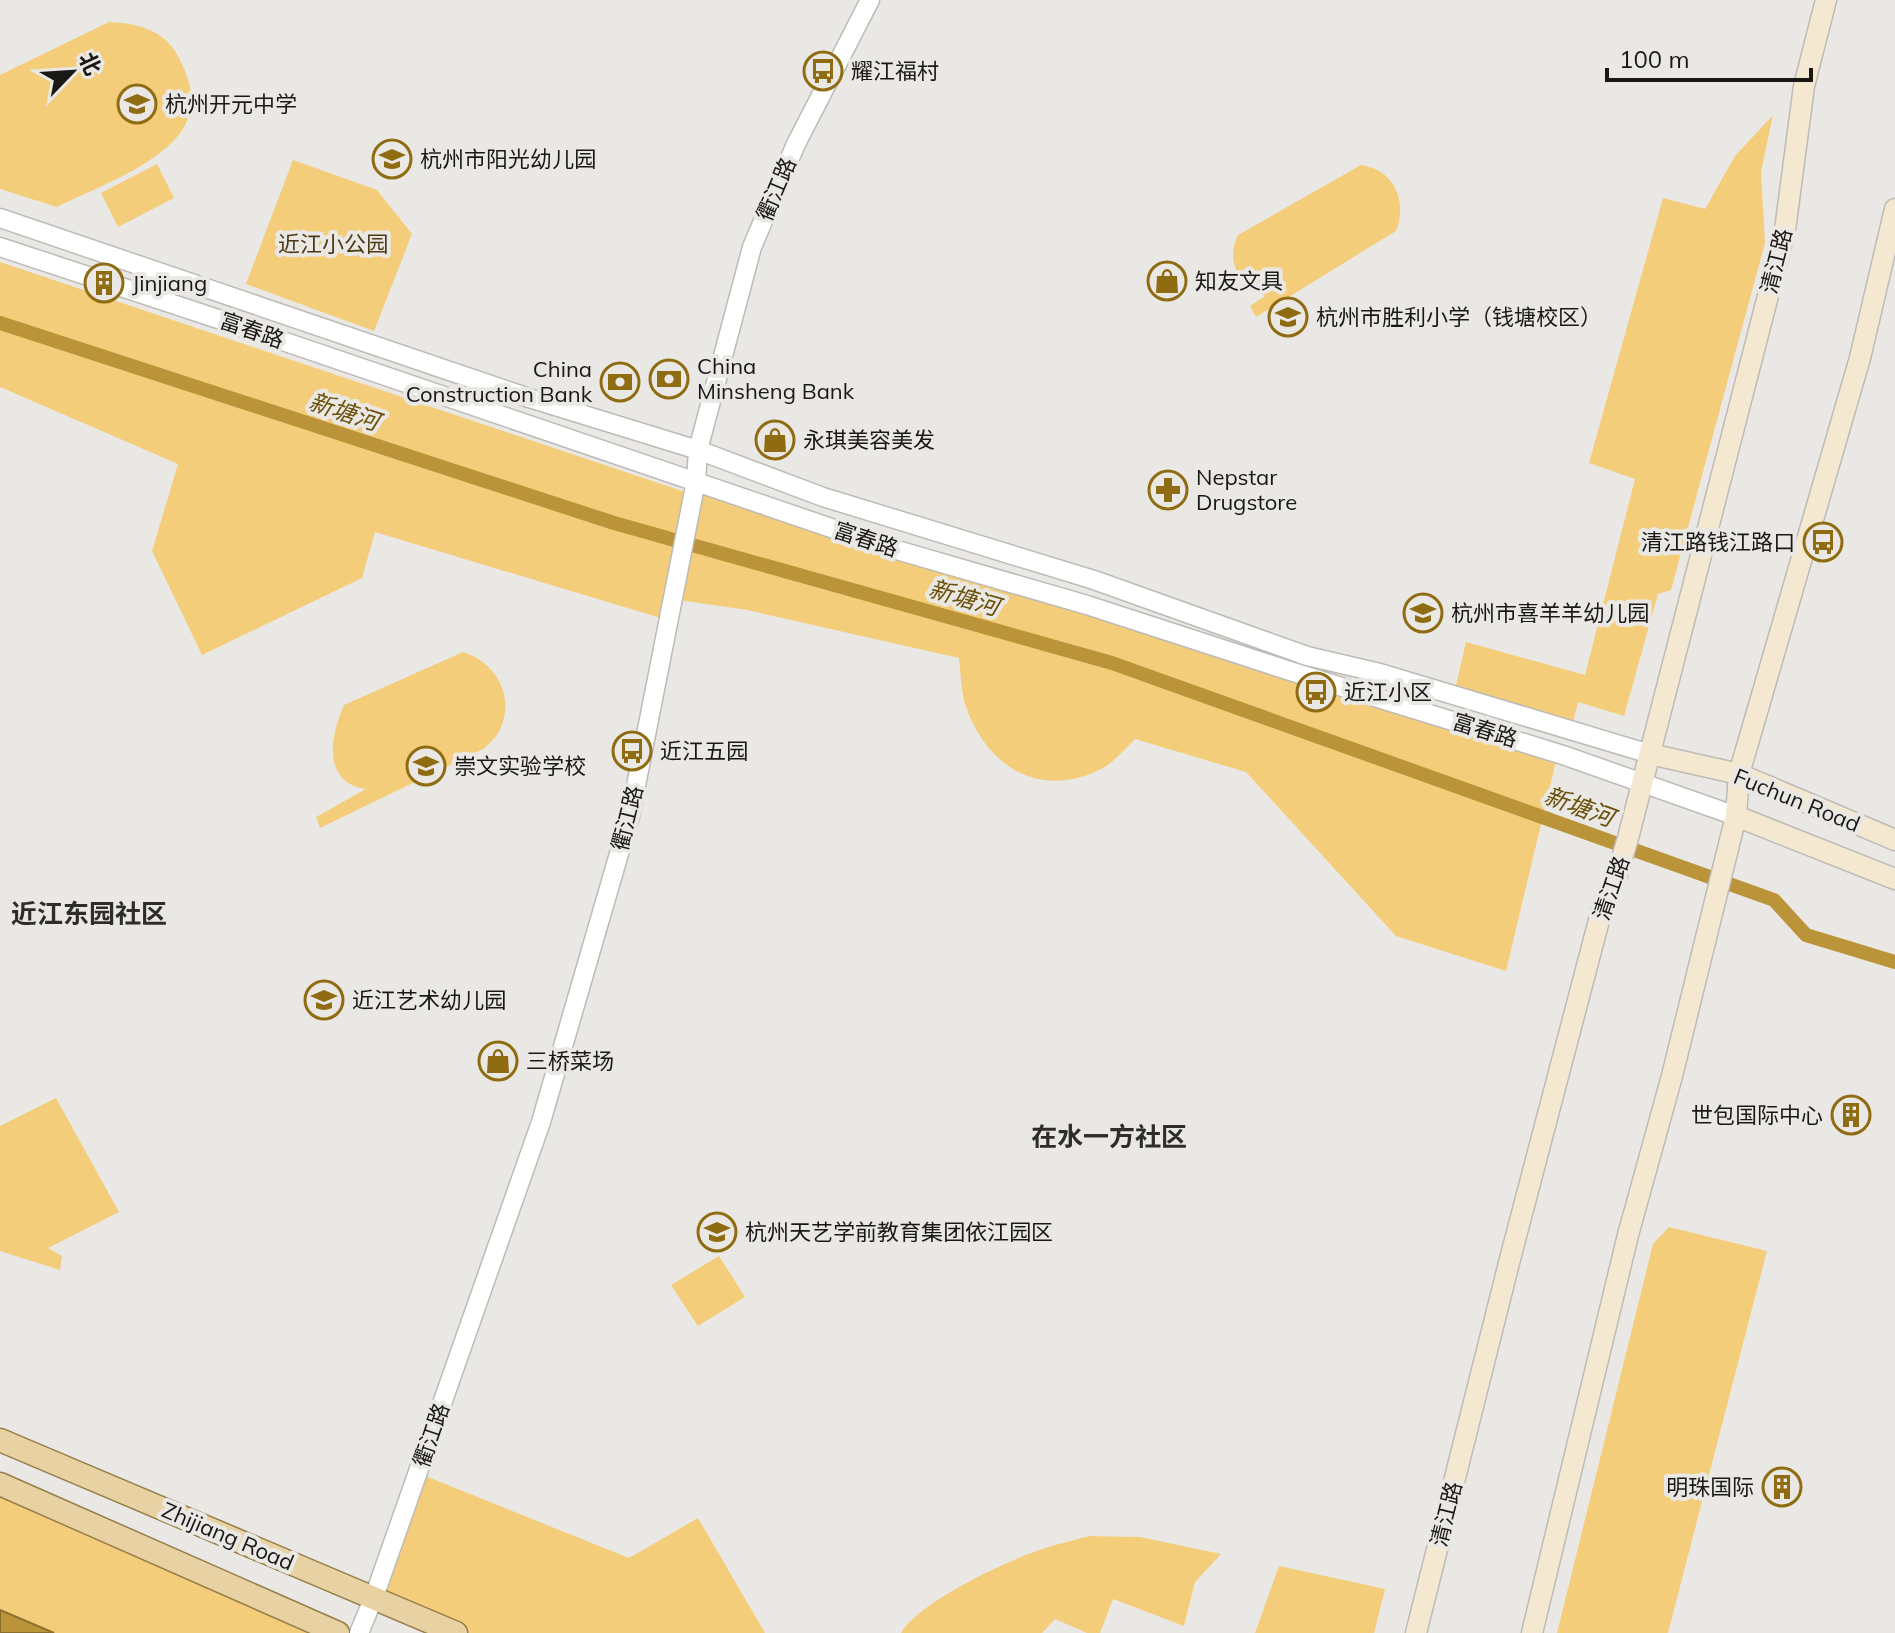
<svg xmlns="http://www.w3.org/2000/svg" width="1895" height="1633" font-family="Mulish,'Noto Sans SC',sans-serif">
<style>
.green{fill:#f4cd7a}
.water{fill:#bb943a;stroke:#8a6f2f;stroke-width:2}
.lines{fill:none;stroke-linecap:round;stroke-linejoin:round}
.canal{stroke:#bb943a;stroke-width:14}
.tertiary-casing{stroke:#bdbbb7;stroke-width:21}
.secondary-casing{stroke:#bdbbb7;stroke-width:23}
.primary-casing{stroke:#967d49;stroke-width:25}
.tertiary{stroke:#fff;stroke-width:18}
.secondary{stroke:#f4e8d1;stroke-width:20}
.primary{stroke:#e8d2a3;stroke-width:22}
.labels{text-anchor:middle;stroke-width:8;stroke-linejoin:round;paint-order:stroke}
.poi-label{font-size:22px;fill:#191816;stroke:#eae8e4;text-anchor:start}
.street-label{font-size:22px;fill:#191816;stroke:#eae8e4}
.park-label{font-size:22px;fill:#4b3a14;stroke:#eae8e4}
.water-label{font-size:24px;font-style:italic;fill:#6a4f08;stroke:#eae8e4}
.quarter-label{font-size:26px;font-weight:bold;fill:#2e2d29;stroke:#eae8e4}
</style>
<rect width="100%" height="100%" fill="#eae8e4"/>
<!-- green -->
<path class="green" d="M109 22C139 23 167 31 180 60 188 76 195 95 190 113 178 160 96 187 57 207L0 189V75Z
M1773 115 1761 172 1765 243 1671 590 1658 594 1624 716 1578 702 1571 731 1454 694 1466 642 1585 675 1635 479 1589 463 1663 198 1705 209 1735 156Z
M293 160 377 190 412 234 374 331 246 284Z
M157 164 174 198 118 227 101 193Z
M1361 165C1394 169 1408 202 1396 231L1256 317 1250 306 1265 296C1239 286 1225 261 1238 235Z
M0 262 697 496 698 492 1556 761 1506 971 1396 936 1246 772 1135 739C1126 748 1115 761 1103 768 1042 800 988 769 966 707 961 693 961 674 959 658L747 610 679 600 674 622 375 532 362 578 202 655 152 551 178 464 0 387Z
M463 652C497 662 517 700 498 733 495 739 489 743 485 748L320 828 316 817 366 789C322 783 330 736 344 705Z
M56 1098 119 1212 48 1248 62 1256 60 1270 0 1251V1126Z
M1669 1227 1767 1251 1668 1633H1557L1653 1244Z
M719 1256 745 1297 698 1326 671 1285Z
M418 1473 629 1558 698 1518 765 1633H456L374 1597Z
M0 1484 338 1633H54L0 1610Z
M1089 1536 1140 1537 1221 1554 1195 1582 1184 1626 1113 1599 1100 1633H1087L1055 1619 1042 1633H901C918 1603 1000 1564 1034 1552 1052 1545 1071 1541 1089 1536Z
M1279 1566 1385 1589 1374 1633H1255Z"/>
<!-- water -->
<path class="water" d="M0 1610 54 1633H0Z"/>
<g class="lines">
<!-- canal -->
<path class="canal" d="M0 323 614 523 1112 663 1774 900 1806 935 1895 962"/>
<defs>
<path id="tertiary" d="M0 218 529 398 698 450 823 497 1094 580 1307 656 1380 673 1650 754
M0 247 218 319 890 548 1087 605 1290 671 1563 755 1736 816
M359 1633 374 1597 541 1122 630 816 696 481 698 450 752 247 796 144 870 0"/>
<path id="secondary" d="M1650 754 1739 774 1895 840
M1736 816 1895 879
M1416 1633 1510 1259 1603 905 1617 875 1628 838 1785 230 1804 86 1826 0
M1532 1633 1628 1235 1672 1076 1736 816 1739 774 1860 358 1895 209"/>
<path id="primary" d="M0 1440 456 1633
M0 1484 338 1633"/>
</defs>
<!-- tertiary casing -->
<use href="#tertiary" class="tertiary-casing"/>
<!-- secondary casing -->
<use href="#secondary" class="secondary-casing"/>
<!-- primary casing -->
<use href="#primary" class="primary-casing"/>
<!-- tertiary -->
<use href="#tertiary" class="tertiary"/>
<!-- secondary -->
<use href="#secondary" class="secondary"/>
<!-- primary -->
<use href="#primary" class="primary"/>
</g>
<!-- icons -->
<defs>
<symbol id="bus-ring" viewBox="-11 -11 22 22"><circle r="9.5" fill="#eae8e4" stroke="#8f6c11" stroke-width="1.5"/><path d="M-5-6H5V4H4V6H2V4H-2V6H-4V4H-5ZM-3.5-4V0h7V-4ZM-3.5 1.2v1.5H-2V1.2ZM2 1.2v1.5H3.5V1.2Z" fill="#8f6c11"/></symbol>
<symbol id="school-ring" viewBox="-11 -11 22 22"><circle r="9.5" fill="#eae8e4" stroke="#8f6c11" stroke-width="1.5"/><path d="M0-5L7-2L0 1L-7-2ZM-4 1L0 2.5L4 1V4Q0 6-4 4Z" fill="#8f6c11"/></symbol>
<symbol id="shop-ring" viewBox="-11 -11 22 22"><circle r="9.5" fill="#eae8e4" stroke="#8f6c11" stroke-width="1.5"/><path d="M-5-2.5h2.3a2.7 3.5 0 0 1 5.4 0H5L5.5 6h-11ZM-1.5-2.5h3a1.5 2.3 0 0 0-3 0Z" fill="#8f6c11"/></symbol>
<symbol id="building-ring" viewBox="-11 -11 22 22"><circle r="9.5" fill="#eae8e4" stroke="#8f6c11" stroke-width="1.5"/><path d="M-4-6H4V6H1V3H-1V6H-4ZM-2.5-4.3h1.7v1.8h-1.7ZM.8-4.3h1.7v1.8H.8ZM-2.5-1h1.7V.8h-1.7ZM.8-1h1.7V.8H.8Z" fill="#8f6c11"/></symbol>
<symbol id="bank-ring" viewBox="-11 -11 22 22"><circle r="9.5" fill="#eae8e4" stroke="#8f6c11" stroke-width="1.5"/><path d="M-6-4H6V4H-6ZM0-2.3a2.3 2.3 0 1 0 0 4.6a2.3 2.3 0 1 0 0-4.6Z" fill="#8f6c11"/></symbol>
<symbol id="pharmacy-ring" viewBox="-11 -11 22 22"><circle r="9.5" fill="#eae8e4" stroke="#8f6c11" stroke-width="1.5"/><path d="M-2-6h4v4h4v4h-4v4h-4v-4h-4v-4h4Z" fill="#8f6c11"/></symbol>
</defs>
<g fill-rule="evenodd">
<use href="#bus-ring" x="801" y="49" width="44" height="44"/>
<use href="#school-ring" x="115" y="82" width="44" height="44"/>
<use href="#school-ring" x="370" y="137" width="44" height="44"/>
<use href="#shop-ring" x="1145" y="259" width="44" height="44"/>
<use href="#building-ring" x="82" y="261" width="44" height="44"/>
<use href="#school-ring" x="1266" y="295" width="44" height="44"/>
<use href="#bank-ring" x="647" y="357" width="44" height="44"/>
<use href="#bank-ring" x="598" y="360" width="44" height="44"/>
<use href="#shop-ring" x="753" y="418" width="44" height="44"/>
<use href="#pharmacy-ring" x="1146" y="468" width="44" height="44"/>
<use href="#bus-ring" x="1801" y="520" width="44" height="44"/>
<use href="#school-ring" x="1401" y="591" width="44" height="44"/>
<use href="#bus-ring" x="1294" y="670" width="44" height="44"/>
<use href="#bus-ring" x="610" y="729" width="44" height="44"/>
<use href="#school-ring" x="404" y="744" width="44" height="44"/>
<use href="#school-ring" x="302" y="978" width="44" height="44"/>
<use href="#shop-ring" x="476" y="1039" width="44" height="44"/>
<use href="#building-ring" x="1829" y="1093" width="44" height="44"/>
<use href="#school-ring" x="695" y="1210" width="44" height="44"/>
<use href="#building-ring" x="1760" y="1465" width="44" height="44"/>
</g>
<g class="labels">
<!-- poi labels -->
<g class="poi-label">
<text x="851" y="79">耀江福村</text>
<text x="165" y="112">杭州开元中学</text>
<text x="420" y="167">杭州市阳光幼儿园</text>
<text x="1195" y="289">知友文具</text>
<text x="132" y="291">Jinjiang</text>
<text x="1316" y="325">杭州市胜利小学（钱塘校区）</text>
<text x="697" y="374">China<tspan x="697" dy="25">Minsheng Bank</tspan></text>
<text x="592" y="377" text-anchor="end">China<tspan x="592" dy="25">Construction Bank</tspan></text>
<text x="803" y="448">永琪美容美发</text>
<text x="1196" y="485">Nepstar<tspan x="1196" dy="25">Drugstore</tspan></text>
<text x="1795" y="550" text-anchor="end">清江路钱江路口</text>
<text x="1451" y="621">杭州市喜羊羊幼儿园</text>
<text x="1344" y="700">近江小区</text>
<text x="660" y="759">近江五园</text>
<text x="454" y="774">崇文实验学校</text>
<text x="352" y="1008">近江艺术幼儿园</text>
<text x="526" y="1069">三桥菜场</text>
<text x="1823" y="1123" text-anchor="end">世包国际中心</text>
<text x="745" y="1240">杭州天艺学前教育集团依江园区</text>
<text x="1754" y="1495" text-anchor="end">明珠国际</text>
</g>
<!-- street labels -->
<g class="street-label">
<text transform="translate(776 189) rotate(-67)" y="8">衢江路</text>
<text transform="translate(1776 261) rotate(-76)" y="8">清江路</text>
<text transform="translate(252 330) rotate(19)" y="8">富春路</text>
<text transform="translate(866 539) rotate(18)" y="8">富春路</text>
<text transform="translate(1485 730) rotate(17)" y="8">富春路</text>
<text transform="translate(1797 800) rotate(22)" y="8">Fuchun Road</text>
<text transform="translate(627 818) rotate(-76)" y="8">衢江路</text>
<text transform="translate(1611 888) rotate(-71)" y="8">清江路</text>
<text transform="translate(431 1435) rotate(-71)" y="8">衢江路</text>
<text transform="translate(1446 1514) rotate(-76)" y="8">清江路</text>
<text transform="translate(228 1536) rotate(23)" y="8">Zhijiang Road</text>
</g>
<!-- park labels -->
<g class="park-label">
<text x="333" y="252">近江小公园</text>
</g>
<!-- water labels -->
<g class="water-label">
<text transform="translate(344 412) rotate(18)" y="8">新塘河</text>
<text transform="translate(964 598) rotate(16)" y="8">新塘河</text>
<text transform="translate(1579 807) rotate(20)" y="8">新塘河</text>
</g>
<!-- quarter labels -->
<g class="quarter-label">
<text x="89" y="923">近江东园社区</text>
<text x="1109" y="1146">在水一方社区</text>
</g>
</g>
<!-- north arrow -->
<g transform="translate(72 72) rotate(65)" stroke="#eae8e4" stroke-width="6" paint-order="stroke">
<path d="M0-6L14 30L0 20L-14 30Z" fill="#191816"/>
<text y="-12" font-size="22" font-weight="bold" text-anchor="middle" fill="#191816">北</text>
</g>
<!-- scale -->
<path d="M1607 68v12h204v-12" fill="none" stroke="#191816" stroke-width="4"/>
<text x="1619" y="68" font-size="24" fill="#191816" stroke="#eae8e4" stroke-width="6" paint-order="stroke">100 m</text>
</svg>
